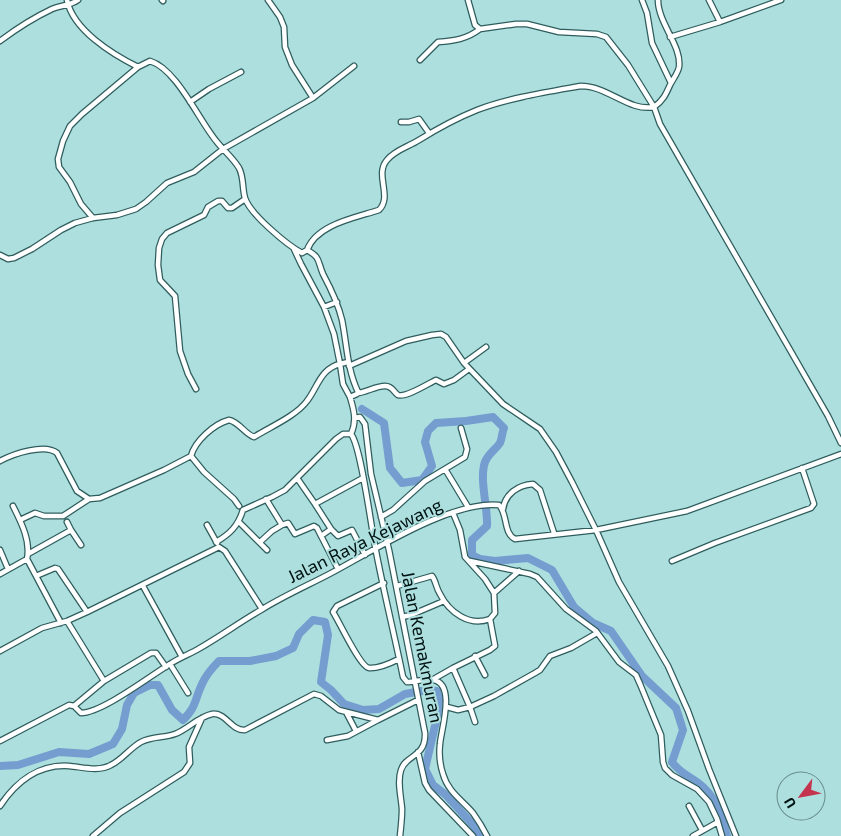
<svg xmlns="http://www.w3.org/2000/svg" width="841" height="836" font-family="'Exo 2',sans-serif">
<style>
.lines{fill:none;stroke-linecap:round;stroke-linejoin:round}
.river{stroke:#759dd0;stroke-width:8}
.minor-casing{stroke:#2f5d5d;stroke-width:7}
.minor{stroke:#fff;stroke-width:4.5}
.labels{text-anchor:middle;stroke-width:4;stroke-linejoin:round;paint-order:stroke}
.street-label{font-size:18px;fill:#011212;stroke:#addfde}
</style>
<rect width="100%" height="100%" fill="#addfde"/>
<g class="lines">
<!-- river -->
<path class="river" d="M362 409 384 423 390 468 402 483 422 480 432 466 425 442 428 431 436 423 466 421 493 417 504 428C502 432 502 439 500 443 495 450 488 454 485 462 479 479 488 507 487 526L472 540V555L480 559 495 561 528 558 552 570 574 607 593 623 611 631 642 676 676 708 683 730 672 762C679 772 687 775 697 782 717 797 721 813 727 836
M0 766 18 765 59 752 89 754 113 744 122 729 127 705 134 693 150 685H158L172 710 183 720C197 706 194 701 202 684 206 675 212 668 219 661H250L276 656 293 648 299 634 313 620 325 622 328 635 321 682 331 690 344 704 363 710 379 709 405 694 428 690 437 691 439 700 437 717 425 769 433 785 446 795 474 826 480 836"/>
<defs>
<path id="minor" d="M67 0C73 30 112 54 138 67
M162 0 163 1
M268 0 280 17 284 27 285 47 292 65 313 98
M468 0 475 25 480 29 516 24H527L559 32 597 34 606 37 628 65 654 107C663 101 666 94 670 85 673 79 678 73 679 67 682 46 658 23 658 0
M642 0 647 13 652 43 671 83
M709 0 720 22 781 0
M670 37 720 22
M0 41C16 29 33 18 52 9 61 5 70 6 78 0
M420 60 438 42C454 41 467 39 480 29
M190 102 209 89 241 72
M401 122H409L419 119 429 133
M93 218 81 204 70 182 59 167 58 159 63 141 70 126 82 114 138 67 150 61C177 69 199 121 217 142 224 151 233 158 239 168 244 177 242 188 245 198 250 214 287 245 302 253L307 250
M0 255 8 259 14 258 32 249 61 230 75 223 93 218 117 215 136 209 146 202 167 183 194 172 223 149 313 98 354 66
M324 307 337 302
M348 362 340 364 343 384 350 397
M464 363 486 347
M349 366 406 341 432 335 441 334 446 337 464 363 503 404 540 429 556 452 572 482 596 530 619 582 668 666 688 711 709 769 736 836
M196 389 188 374 180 351 175 296 160 280 158 265 159 248 162 239 167 233 204 215 208 207 218 201H222L228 208H232L245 199
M358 393C367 392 376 386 385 386 393 386 393 392 398 395 406 398 429 383 436 380L444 384 454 380 469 369
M355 418 360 417 365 424 371 474 389 550 425 733C426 758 406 754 401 770 397 782 401 796 402 809 402 818 401 827 400 836
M0 461C13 454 45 443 57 453L77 491 89 499
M445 469 468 507
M297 478 315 504 363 478
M266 499 282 525 288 523 295 534 314 526 317 528 338 569
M315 504 331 529
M13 506C21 522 31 541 27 559L61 623
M239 506 234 499 204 472 191 456C195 441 214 424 229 420 239 422 245 434 254 437 270 427 296 416 307 401 318 387 320 369 340 364L334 334 324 307 301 264 294 249
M503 509C505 494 518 485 533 484L540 490 554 533
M381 517 393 510 425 481 465 457 467 449 461 428
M20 520 35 513 44 516H63L89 499 100 498 164 470 191 456
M239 522 267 550
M207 525 217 543
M71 530 81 545
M321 536 331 529 338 536 352 530 365 555
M216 542C230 534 238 526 243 510L272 497 285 490 336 439 343 434H351
M260 542 272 531 282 525
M0 550 8 569
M28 554 71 530 67 522
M470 561 530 574 537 577 566 609 596 631 619 662 636 675 640 684 661 735 663 762 665 768 672 775 697 789 709 802 717 819 722 836
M672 561 715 543 811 508 814 504 802 468
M0 574 27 559
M36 576 55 568 58 569 87 612
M384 583 337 606 333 612C339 621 360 667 369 668 379 669 391 663 399 659
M143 586 182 657
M397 586 432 576C436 581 436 588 440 594 449 612 469 627 490 619
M494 593 519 571
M402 617 411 615 444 601
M67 621 104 681
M0 651 42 628 67 621 87 612 219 547 225 551 262 609
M475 656 485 675
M170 664 188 693
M432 680 453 668
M74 706 104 681 151 653H156L166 667
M447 707 458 710 470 707 453 668 490 650 495 646 490 619 495 613 494 593 485 579 465 557 460 530 453 513
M346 712 356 731
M475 722 470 707 494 696 535 673 540 670 550 656 571 648 597 633
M327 740 348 736 378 720
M0 741 69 705 74 706 81 713C102 713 150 676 170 664 179 658 190 654 200 648 221 636 240 622 261 610 285 595 311 584 335 571 376 549 453 500 499 505 508 514 503 533 515 539L596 530 687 511 841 454
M418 752 425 783 429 790 473 836
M0 806C16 782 39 764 69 766 82 767 99 772 111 765 122 760 130 748 141 742 152 736 164 738 175 734 188 729 198 717 212 714 226 712 231 731 245 730L314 694 321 696 339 710 378 720 418 700
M689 806 702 830
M93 836 120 813 184 772 190 763 189 747 202 718
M487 836C483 828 478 820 473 813 462 800 448 792 443 774 440 765 439 753 440 744 441 730 456 685 434 680 427 678 415 682 407 682L403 677C394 633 383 589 375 546 371 526 361 446 351 434 357 421 354 410 350 397L357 394 358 392C347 369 347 345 342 320 338 303 331 289 323 274 317 260 321 258 307 250 317 224 355 218 379 210 393 196 374 175 387 160 395 150 408 147 419 140 437 129 457 118 477 110 508 98 547 92 581 86 608 86 629 112 654 107L660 124 828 416 841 443
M693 836 718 822"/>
</defs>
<!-- minor casing -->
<use href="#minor" class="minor-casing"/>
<!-- minor -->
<use href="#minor" class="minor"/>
</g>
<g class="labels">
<!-- street labels -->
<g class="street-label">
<text transform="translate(365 541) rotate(-26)" y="6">Jalan Raya Kejawang</text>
<text transform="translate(422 647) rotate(79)" y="6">Jalan Kemakmuran</text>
</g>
</g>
<!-- north arrow -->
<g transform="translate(801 796) rotate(238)"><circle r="24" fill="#addfde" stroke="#688d8c"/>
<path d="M0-4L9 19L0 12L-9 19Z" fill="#c4344e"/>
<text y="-8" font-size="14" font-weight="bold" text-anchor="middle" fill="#011212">U</text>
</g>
</svg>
